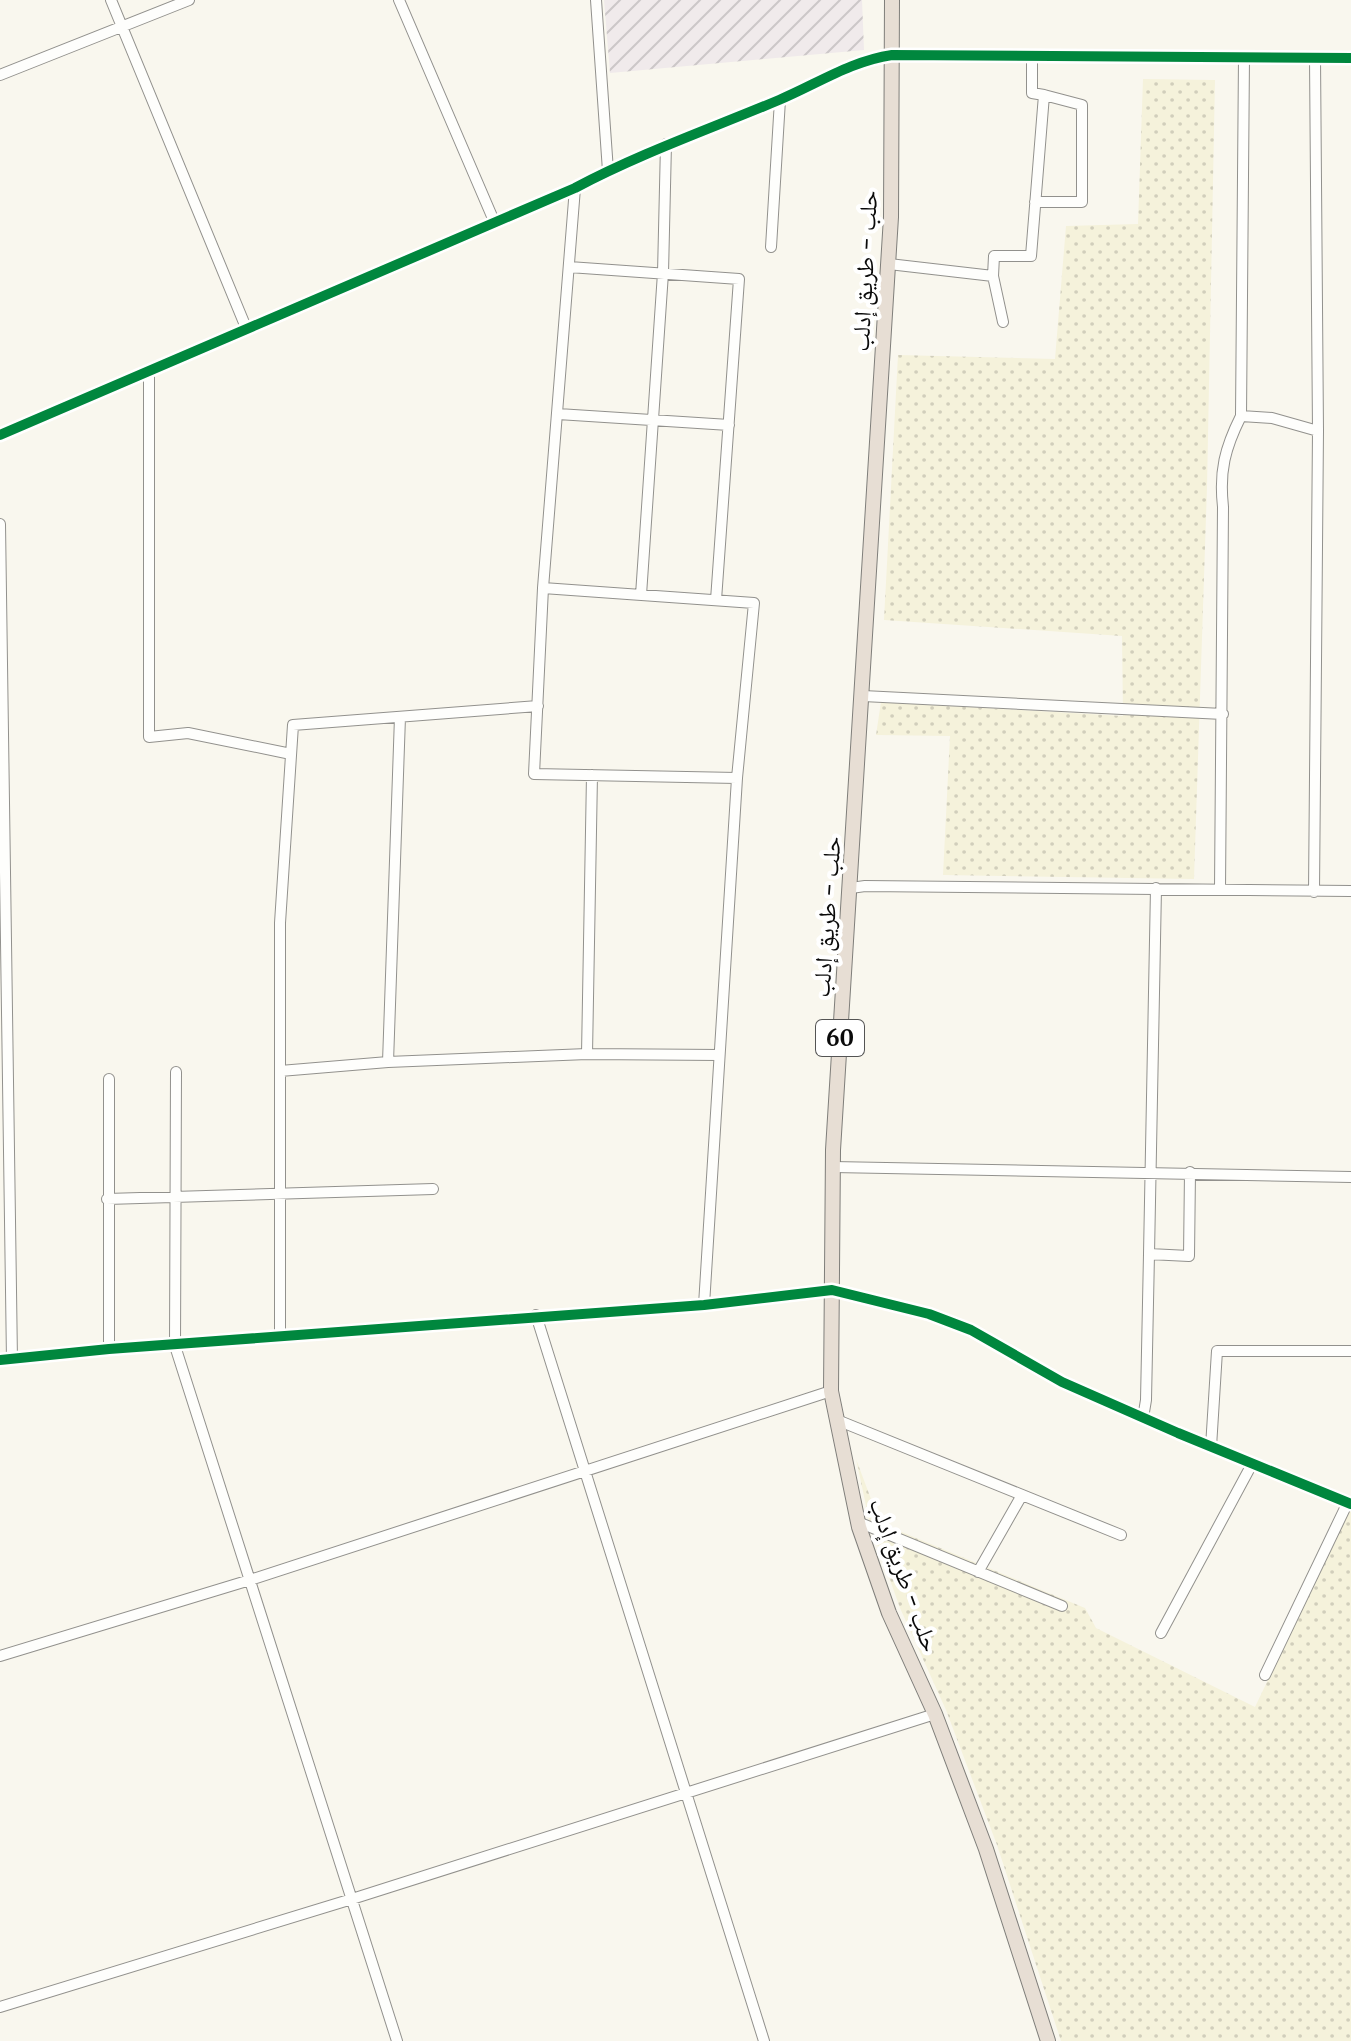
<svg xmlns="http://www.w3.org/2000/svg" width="1351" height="2041" font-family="Merriweather,'Noto Naskh Arabic',serif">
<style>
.industrial{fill:url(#industrial-furrows)}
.farmland{fill:url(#farmland-dots)}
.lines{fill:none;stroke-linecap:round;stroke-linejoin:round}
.minor-casing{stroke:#92918d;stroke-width:12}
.highway-casing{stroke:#7f7e7a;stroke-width:16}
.minor{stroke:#fefefc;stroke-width:10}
.highway{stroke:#e7ded4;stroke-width:14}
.cycleway-casing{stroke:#fff;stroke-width:15}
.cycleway{stroke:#00873e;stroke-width:10}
.labels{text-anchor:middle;stroke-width:8;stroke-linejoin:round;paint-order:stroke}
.shield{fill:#fff;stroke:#545454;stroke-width:2}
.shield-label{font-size:22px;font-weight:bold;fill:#0a0a0a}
.street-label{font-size:24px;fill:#0a0a0a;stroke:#fff}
</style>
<defs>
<pattern id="industrial-furrows" width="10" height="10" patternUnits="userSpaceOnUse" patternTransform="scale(2)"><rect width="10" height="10" fill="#f0eaeb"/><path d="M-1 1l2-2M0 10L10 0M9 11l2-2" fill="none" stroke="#ccc7c8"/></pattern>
<pattern id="farmland-dots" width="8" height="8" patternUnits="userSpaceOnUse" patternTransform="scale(2)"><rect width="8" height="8" fill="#f5f2db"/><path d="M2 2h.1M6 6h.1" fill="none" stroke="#d1cebb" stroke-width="1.8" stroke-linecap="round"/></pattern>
</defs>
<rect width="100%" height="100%" fill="#f9f7ee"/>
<!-- industrial -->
<path class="industrial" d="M604 0H862L864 50 610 73Z"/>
<!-- farmland -->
<path class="farmland" d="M1143 79 1215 80 1207 487 1194 879 943 875 950 736 876 735 881 702 1123 716 1122 636 884 620 898 355 1055 359 1066 226 1138 224Z
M856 1459 880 1523 1085 1608 1096 1628 1255 1707 1351 1507V2041H1061L997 1845 946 1710 900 1608 870 1524Z"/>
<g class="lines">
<defs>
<path id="minor" d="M111 0 247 330
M399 0 494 221
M596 0 608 171
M0 75 189 0
M575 188 543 588 534 774 737 778
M1035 202H1082V105L1044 95
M771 247 780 100
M889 264 993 276
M569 267 739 279 716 600
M1003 322 993 276 994 256H1031L1044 95 1032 93V56
M149 372V737L188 733 291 754
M558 414 729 425
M1241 416 1272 418 1318 431
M0 435 575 188C641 153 710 129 779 100 817 84 851 61 892 55L1351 58
M0 524 12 1360
M543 588 754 603 737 778 704 1305
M641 595 663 273 666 144
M863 696 1223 714
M400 717 388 1062 587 1054 719 1055
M851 888 865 886 1351 891
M1220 889 1223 507C1219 471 1225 448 1241 416L1244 57
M1314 892 1318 431 1315 58
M587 1054 592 775
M280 1071 388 1062
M176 1072 175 1346 397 2041
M833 1167 1351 1177
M107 1199 433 1189
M1149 1254 1156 888
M536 1315 764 2041
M280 1337V923L293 725 538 706
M109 1349V1079
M0 1360 109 1349 704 1305 832 1290 929 1314 971 1330 1062 1382 1178 1433 1351 1504
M1143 1418 1146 1400 1149 1254 1189 1256 1190 1172
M837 1420 1121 1535
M1211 1447 1217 1351H1351
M858 1522 1062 1606
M978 1572 1022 1495
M1161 1633 1252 1464
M0 1656 250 1580 831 1391
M1265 1675 1348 1502
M0 2007 352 1899 935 1714"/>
<path id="highway" d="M892 0 891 217 833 1150 831 1391 859 1527 889 1613 935 1714 986 1849 1048 2041"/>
</defs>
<!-- minor casing -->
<use href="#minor" class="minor-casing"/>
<!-- highway casing -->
<use href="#highway" class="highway-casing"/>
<!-- minor -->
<use href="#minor" class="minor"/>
<!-- highway -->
<use href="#highway" class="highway"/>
<defs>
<path id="cycleway" d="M0 435 575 188C641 153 710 129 779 100 817 84 851 61 892 55L1351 58
M0 1360 109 1349 704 1305 832 1290 929 1314 971 1330 1062 1382 1178 1433 1351 1504"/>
</defs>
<!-- cycleway casing -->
<use href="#cycleway" class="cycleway-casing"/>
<!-- cycleway -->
<use href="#cycleway" class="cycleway"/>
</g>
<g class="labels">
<!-- shield labels -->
<rect class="shield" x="816" y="1020" width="48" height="36" rx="6"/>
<g class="shield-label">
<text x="840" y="1046">60</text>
</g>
<!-- street labels -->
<g class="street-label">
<text transform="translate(865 271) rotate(-87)" y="8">حلب - طريق إدلب</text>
<text transform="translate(827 917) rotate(-86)" y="8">حلب - طريق إدلب</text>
<text transform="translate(904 1575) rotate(70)" y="8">حلب - طريق إدلب</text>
</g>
</g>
</svg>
